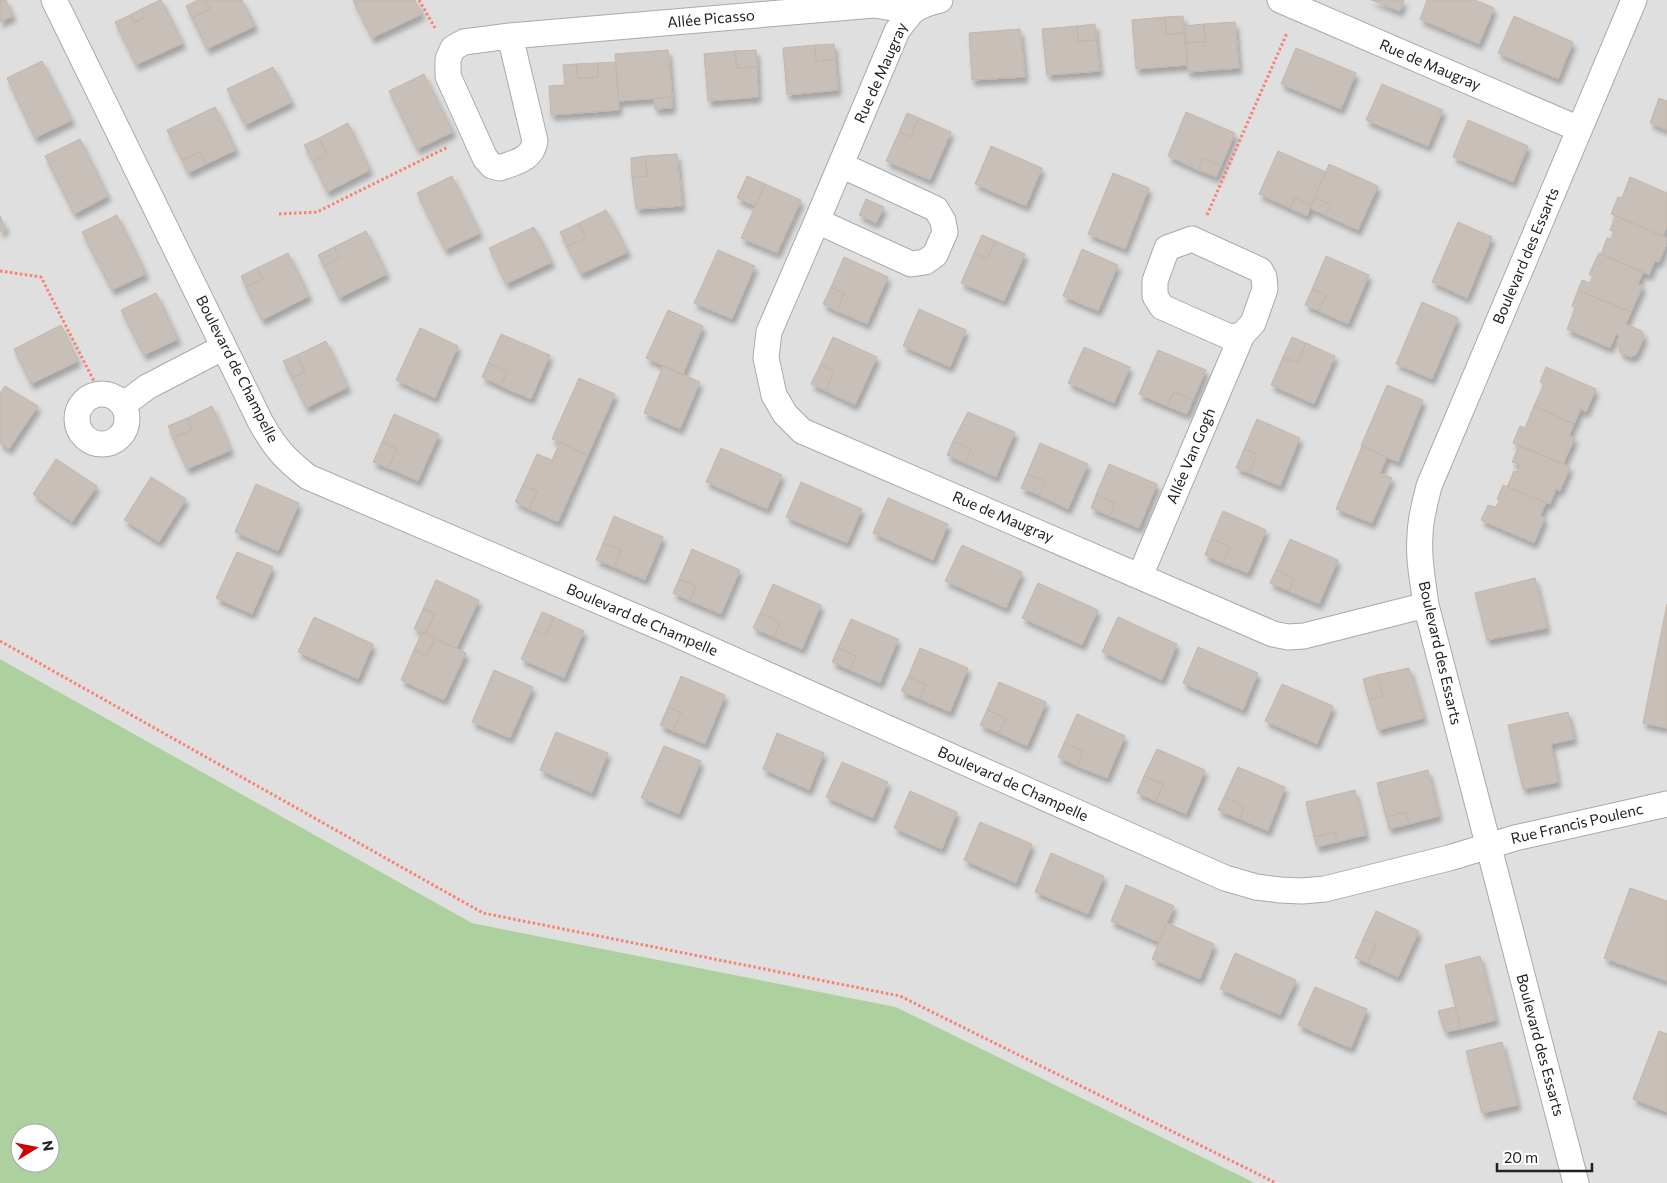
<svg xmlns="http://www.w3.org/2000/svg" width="1667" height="1183" font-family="Commissioner,sans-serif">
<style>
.residential{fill:#e0dfdf}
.forest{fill:#add19e;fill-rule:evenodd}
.building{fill:#c7bfb8;stroke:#c4b6ab;filter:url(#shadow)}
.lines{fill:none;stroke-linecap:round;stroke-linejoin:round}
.minor-casing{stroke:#a9a9a9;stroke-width:27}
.path{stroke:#fa8072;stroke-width:3;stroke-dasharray:2.5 2.5;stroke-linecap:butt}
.minor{stroke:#fff;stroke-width:25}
.labels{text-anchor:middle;stroke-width:5;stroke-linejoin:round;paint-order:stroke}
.street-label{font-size:15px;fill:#222;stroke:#fff}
</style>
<defs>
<filter id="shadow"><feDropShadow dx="3" dy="5.5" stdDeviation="2.5" flood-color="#0004"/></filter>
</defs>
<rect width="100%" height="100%" fill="#f2efe9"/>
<!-- residential -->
<path class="residential" d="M0 0H1667V1183H1255L896 1007 472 923 0 659Z"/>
<!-- forest -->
<path class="forest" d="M0 659 472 923 896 1007 1255 1183H0ZM20 1133H50V1163H20Z"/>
<!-- building -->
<path class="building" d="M0 0H6L13 16 0 22Z
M160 0H161L183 43 136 65 115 22 130 15 134 22 145 17 141 9Z
M198 0H205L210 9 192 18 186 6Z
M205 0H242L255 26 207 49 192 18 210 9Z
M355 0H415L422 14 372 38 353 1Z
M1371 0H1404L1400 11Z
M1427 0H1475L1494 8 1479 44 1420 19Z
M141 9 145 17 134 22 130 15Z
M1183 16 1185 33 1166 34 1165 17Z
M1514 16 1573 42 1558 79 1498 53Z
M1165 17 1166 34 1185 33 1188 65 1136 69 1132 20Z
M1235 22 1239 68 1188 72 1185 43 1205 42 1204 24Z
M1095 24 1096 40 1078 41 1077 26Z
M1204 24 1205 42 1185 43 1184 26Z
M1077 26 1078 41 1096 40 1100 71 1047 75 1042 29Z
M1020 29 1025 77 972 80 969 33Z
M834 44 835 59 816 61 815 45Z
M815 45 816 61 835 59 838 90 787 95 783 48Z
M1296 48 1356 73 1341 109 1281 84Z
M668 50 672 97 619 101 615 54Z
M756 50 757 67 737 68 735 51Z
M735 51 737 68 757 67 758 97 708 101 704 54Z
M42 61 72 120 35 138 7 78Z
M616 62 619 110 551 115 549 86 565 85 563 65 576 64 578 78 598 77V63Z
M598 63V77L578 78 576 64Z
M273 67 292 102 245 125 227 89Z
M424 74 453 132 417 149 389 91Z
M1382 84 1443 110 1428 146 1366 120Z
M672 97V108L655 109 654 98Z
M1659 98 1667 101V130L1650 123Z
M215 107 236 150 206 164 200 152 182 160 167 130Z
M1186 112 1235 133 1221 166 1203 158 1198 170 1168 156Z
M907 113 919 118 911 137 899 132Z
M919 118 951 132 930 180 886 161 899 132 911 137Z
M1468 120 1528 146 1513 182 1453 157Z
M348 123 370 170 327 192 313 162 327 154 319 138Z
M319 138 327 154 313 162 304 145Z
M80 139 108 196 74 214 45 156Z
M991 146 1042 168 1026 206 975 184Z
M1278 151 1326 172 1311 205 1295 197 1290 208 1259 194Z
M200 152 206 164 188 173 182 160Z
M677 154 682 206 636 209 632 178 647 176 645 156Z
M645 156 647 176 632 178 631 158Z
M1203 158 1221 166 1216 177 1198 170Z
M1329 164 1378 186 1358 230 1325 215 1331 205 1315 197Z
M1113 173 1149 188 1125 249 1088 234Z
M452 176 480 233 445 250 417 193Z
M747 176 765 184 755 206 737 198Z
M1630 177 1667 193V227L1663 236 1611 214 1618 197 1622 198Z
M765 184 801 200 777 253 741 238Z
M1295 197 1311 205 1307 216 1290 208Z
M1315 197 1331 205 1325 215 1310 208Z
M866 199 884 207 876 223 859 215Z
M606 210 628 252 581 274 567 247 586 238 579 223Z
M117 215 146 274 112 290 82 232Z
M0 216 6 229 0 232Z
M1616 216 1667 238V243L1659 262 1655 261 1649 275 1601 254 1607 238 1611 239 1614 232 1610 230Z
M1458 222 1492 237 1467 298 1432 282Z
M579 223 586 238 567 247 560 232Z
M534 227 552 262 506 284 489 248Z
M366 231 387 274 339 298 324 266 340 258 334 247Z
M982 235 996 241 987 259 974 253Z
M996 241 1025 254 1004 301 961 283 974 253 987 259Z
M334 247 340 258 324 266 318 255Z
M1082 249 1118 265 1098 311 1063 296Z
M718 250 755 266 732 319 694 303Z
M288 253 309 296 262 320 246 287 263 279 257 268Z
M1599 253 1643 272 1638 284 1643 286 1631 312 1578 290 1582 280 1590 283 1593 276 1589 274Z
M1326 256 1369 275 1348 324 1319 311 1326 295 1312 289Z
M844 257 888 277 867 324 837 311 844 293 831 287Z
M257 268 263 279 246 287 241 276Z
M831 287 844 293 837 311 823 304Z
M1312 289 1326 295 1319 311 1305 305Z
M1578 290 1631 312 1626 324 1642 331 1644 338 1636 355 1631 357 1621 353 1617 342 1619 336 1616 334 1610 348 1567 329 1575 308 1572 306Z
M156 293 178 339 144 355 121 310Z
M1422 302 1458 318 1432 379 1396 364Z
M919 309 966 330 950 367 903 346Z
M668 310 703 326 683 374 646 358Z
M61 325 78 361 31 384 14 349Z
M420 328 458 346 435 398 396 380Z
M501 334 550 355 531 399 500 386 507 372 488 363Z
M833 337 877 357 855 405 826 391 834 371 820 365Z
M1292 337 1306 343 1298 363 1283 357Z
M326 341 348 387 306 408 292 378 305 372 297 355Z
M1306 343 1335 356 1314 404 1271 385 1283 357 1298 363Z
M1084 347 1130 367 1114 403 1068 383Z
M1158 350 1206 370 1193 400 1174 392 1167 406 1139 394Z
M297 355 305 372 292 378 283 361Z
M488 363 507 372 501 386 482 377Z
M820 365 834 371 826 391 811 384Z
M663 366 700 382 680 429 644 413Z
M1546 367 1596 389 1586 412 1581 409 1574 424 1534 406 1544 384 1540 382Z
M579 378 615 394 588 455 552 439Z
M1387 385 1423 400 1398 462 1361 446Z
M5 386 38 406 9 449 0 443V393Z
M1174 392 1193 400 1187 414 1167 406Z
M212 406 231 450 187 469 173 438 192 430 187 418Z
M1534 406 1574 424 1569 436 1575 438 1563 464 1513 443 1520 426 1525 428Z
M968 412 1015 432 996 477 965 463 971 449 953 441Z
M394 414 439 434 418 481 388 468 397 449 382 442Z
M187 418 192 430 173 438 168 426Z
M1257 419 1300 438 1280 486 1249 473 1257 455 1244 449Z
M953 441 971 449 965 463 947 455Z
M382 442 397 449 388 468 373 462Z
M560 442 588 455 558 522 529 509 537 491 523 485 537 454 552 460Z
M1040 443 1088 464 1068 509 1039 495 1045 481 1027 474Z
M1362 446 1387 457 1380 473 1392 478 1372 523 1336 509Z
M1519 446 1570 467 1560 491 1556 489 1550 504 1507 487 1514 471 1517 472 1520 465 1512 462Z
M721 448 782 475 767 509 706 482Z
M1244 449 1257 455 1249 473 1236 468Z
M56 459 97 486 72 522 33 494Z
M1109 464 1157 484 1139 528 1110 516 1115 503 1096 495Z
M1027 474 1045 481 1039 495 1021 488Z
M151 477 186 499 159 542 124 520Z
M801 482 862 509 847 543 786 517Z
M256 484 299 503 278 551 235 532Z
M523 485 537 491 529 509 515 502Z
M1503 485 1546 503 1540 516 1545 518 1534 543 1481 520 1488 505 1496 507 1500 500 1497 499Z
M1096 495 1115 503 1110 516 1091 508Z
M888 498 948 524 933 560 873 533Z
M1223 511 1266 530 1248 573 1223 563 1230 547 1211 539Z
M614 516 663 537 645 580 614 567 621 550 603 543Z
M1211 539 1230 547 1223 563 1205 555Z
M1290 539 1338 560 1319 604 1289 591 1294 578 1276 570Z
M603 543 621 550 614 567 596 560Z
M962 545 1022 572 1006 608 945 581Z
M692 549 740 570 721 614 690 601 696 586 679 579Z
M237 552 273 567 252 614 216 598Z
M1276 570 1294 578 1289 591 1270 583Z
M1535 578 1547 628 1487 640 1475 593Z
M679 579 696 586 690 601 673 593Z
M436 580 479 600 456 649 426 634 435 614 423 609Z
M1038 583 1098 610 1082 645 1022 618Z
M773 584 821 605 802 649 774 637 780 622 760 613Z
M1667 604V728L1643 723Z
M423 609 435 614 426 634 414 629Z
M542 612 554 617 546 636 534 630Z
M760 613 780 622 774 637 753 628Z
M314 617 373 644 358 679 298 652Z
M554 617 584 631 564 678 521 659 534 630 546 636Z
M1118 617 1177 644 1162 680 1102 652Z
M851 619 898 639 880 683 850 670 856 656 838 648Z
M422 632 435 638 427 656 414 650Z
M435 638 466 653 444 700 401 680 414 650 427 656Z
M1198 647 1258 673 1243 710 1183 683Z
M838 648 856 656 850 670 832 662Z
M920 648 968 668 950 712 920 699 926 685 908 677Z
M1409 668 1424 718 1378 730 1369 700 1383 696 1377 675Z
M494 670 533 687 510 738 472 722Z
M1377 675 1383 696 1369 700 1363 679Z
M681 676 725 695 705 744 673 731 681 712 668 707Z
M908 677 926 685 920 699 901 691Z
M999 682 1046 702 1027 746 999 733 1006 718 987 710Z
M1282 684 1333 706 1317 744 1265 721Z
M668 707 681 712 673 731 660 725Z
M987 710 1006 718 999 733 980 725Z
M1568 712 1574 739 1551 744 1558 782 1523 789 1508 725Z
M1077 714 1125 736 1107 778 1077 766 1083 751 1064 743Z
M556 732 608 753 592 793 540 770Z
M777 733 824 753 809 790 763 769Z
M1064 743 1083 751 1077 766 1058 757Z
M664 746 701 761 679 814 641 798Z
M1157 749 1205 770 1186 814 1156 801 1163 784 1144 776Z
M842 762 888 782 873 818 826 797Z
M1238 767 1285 787 1268 831 1240 819 1244 806 1224 797Z
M1428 770 1439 816 1409 824 1406 812 1386 817 1377 783Z
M1144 776 1163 784 1156 801 1137 793Z
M1355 790 1366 835 1337 842 1335 832 1314 837 1306 802Z
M910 791 957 812 942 849 894 828Z
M1224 797 1244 806 1240 819 1218 810Z
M1406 812 1409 824 1389 829 1386 817Z
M980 822 1032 844 1016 883 964 860Z
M1335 832 1337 842 1317 847 1314 837Z
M1051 853 1104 876 1088 914 1035 892Z
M1126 885 1174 906 1159 942 1111 921Z
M1630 888 1667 901V981L1604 958Z
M1376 911 1419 931 1398 977 1368 963 1376 945 1363 939Z
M1167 923 1214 944 1200 979 1152 959Z
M1363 939 1376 945 1368 963 1355 958Z
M1235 953 1296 980 1280 1015 1220 989Z
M1480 956 1496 1020 1461 1029 1445 965Z
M1315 987 1367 1009 1351 1048 1298 1025Z
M1455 1007 1461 1029 1445 1032 1438 1011Z
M1659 1031 1667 1034V1112L1633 1099Z
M1502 1042 1518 1105 1482 1113 1466 1051Z"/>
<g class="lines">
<defs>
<path id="minor" d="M54 0 261 423C276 449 285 459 308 477L669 631 1225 878 1256 887 1280 890 1302 891 1325 889 1449 858 1515 838 1667 804
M940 0C915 6 912 10 897 31L817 221 769 332 766 358 774 395 785 414 802 431 1273 634 1288 637 1304 636 1426 605
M1280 0 1579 129
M510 36 535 141C532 160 515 162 500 168L492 166 485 158 448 76V59L453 48 464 42 510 36 874 5 911 11
M817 221 911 264 925 262 935 255 945 232 943 221 936 209 841 165
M1192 239 1260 270 1264 277 1265 289 1253 323 1242 335 1230 337 1162 307 1155 296V281L1167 248Z
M77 419a25 25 0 1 1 50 0a25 25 0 1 1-50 0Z
M123 405 147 387 224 347
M1140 576 1242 335
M1576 1183 1426 605C1423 582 1418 559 1420 536 1420 519 1425 503 1429 486L1634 0"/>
</defs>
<!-- minor casing -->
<use href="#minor" class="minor-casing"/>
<!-- path -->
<path class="path" d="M419 0 435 28
M279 214 317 212 448 147
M1207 215 1287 33
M0 271 41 277 99 391
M0 641 483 913 900 996 1276 1183"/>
<!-- minor -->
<use href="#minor" class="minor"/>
</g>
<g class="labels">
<!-- street labels -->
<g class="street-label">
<text transform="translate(711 19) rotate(-5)" y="5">Allée Picasso</text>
<text transform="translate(1430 65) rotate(23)" y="5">Rue de Maugray</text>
<text transform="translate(881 73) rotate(-66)" y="5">Rue de Maugray</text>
<text transform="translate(1526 256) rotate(-67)" y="5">Boulevard des Essarts</text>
<text transform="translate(237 369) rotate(63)" y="5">Boulevard de Champelle</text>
<text transform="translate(1191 456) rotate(-67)" y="5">Allée Van Gogh</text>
<text transform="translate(1003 517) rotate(23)" y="5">Rue de Maugray</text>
<text transform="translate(642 620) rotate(23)" y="5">Boulevard de Champelle</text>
<text transform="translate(1440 653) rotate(77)" y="5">Boulevard des Essarts</text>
<text transform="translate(1013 784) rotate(24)" y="5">Boulevard de Champelle</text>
<text transform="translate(1577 824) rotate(-13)" y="5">Rue Francis Poulenc</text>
<text transform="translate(1540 1045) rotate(75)" y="5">Boulevard des Essarts</text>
</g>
</g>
<!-- north arrow -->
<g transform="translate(35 1148) rotate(80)"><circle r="24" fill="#ffffff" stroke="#a7a7a7"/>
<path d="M0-4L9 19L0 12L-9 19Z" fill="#d40000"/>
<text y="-8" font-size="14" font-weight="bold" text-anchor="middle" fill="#222222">N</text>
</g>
<!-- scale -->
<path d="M1497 1163v8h95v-8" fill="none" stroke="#222222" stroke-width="2.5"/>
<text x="1504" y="1163" font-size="15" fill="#222222" stroke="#ffffff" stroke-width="4" paint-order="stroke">20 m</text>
</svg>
